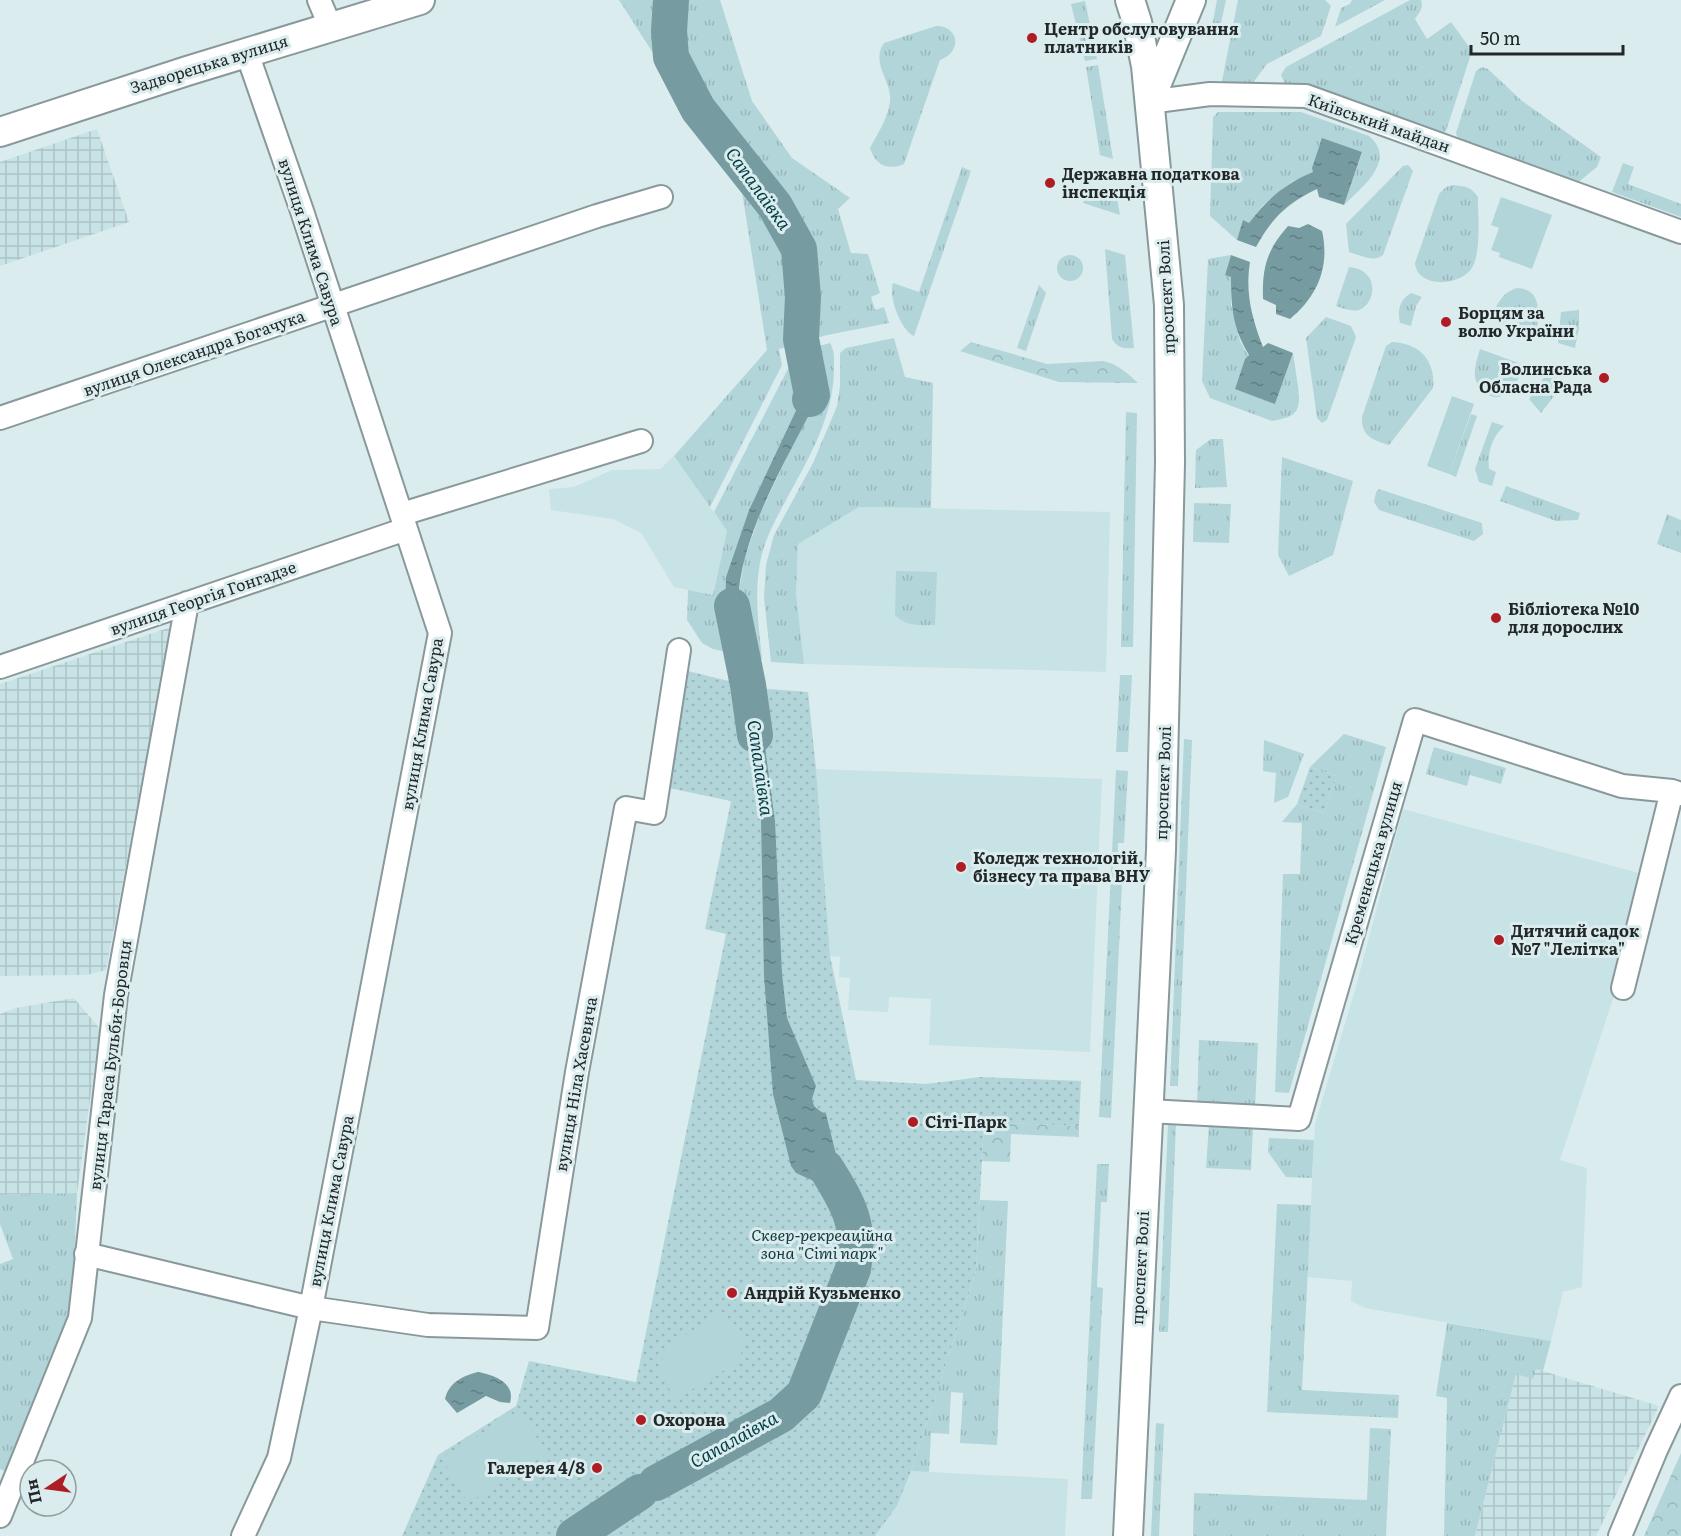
<svg xmlns="http://www.w3.org/2000/svg" width="1681" height="1536" font-family="Literata,serif">
<style>
.built{fill:#c8e3e6}
.industrial{fill:url(#industrial-grid)}
.grass{fill:url(#grass-tufts)}
.forest{fill:url(#forest-crowns)}
.park{fill:url(#park-dots)}
.garden{fill:#b2d5d9}
.water{fill:url(#water-ripples)}
.lines{fill:none;stroke-linecap:round;stroke-linejoin:round}
.river{stroke:#769ca1;stroke-width:36}
.minor-casing{stroke:#89999b;stroke-width:26}
.major-casing{stroke:#89999b;stroke-width:32}
.minor{stroke:#fff;stroke-width:22}
.major{stroke:#fff;stroke-width:28}
.poi-dot{fill:#af1d24;stroke:#dbecee;stroke-width:2}
.labels{text-anchor:middle;stroke-width:6;stroke-linejoin:round;paint-order:stroke}
.poi-label{font-size:16px;font-weight:bold;fill:#222829;stroke:#dbecee;text-anchor:start}
.street-label{font-size:16px;fill:#222829;stroke:#dbecee}
.park-label{font-size:16px;font-style:italic;fill:#13393d;stroke:#dbecee}
.water-label{font-size:18px;font-style:italic;fill:#003e44;stroke:#dbecee}
</style>
<defs>
<pattern id="industrial-grid" width="8" height="8" patternUnits="userSpaceOnUse" patternTransform="scale(1.5)"><rect width="8" height="8" fill="#c8e3e6"/><path d="M0 4h8M4 0v8" fill="none" stroke="#acc3c5"/></pattern>
<pattern id="grass-tufts" width="24" height="20" patternUnits="userSpaceOnUse" patternTransform="scale(1.5)"><rect width="24" height="20" fill="#b2d5d9"/><path d="M3 7l-1-3M5 7V3M7 7l1-3M15 17l-1-3M17 17v-4M19 17l1-3" fill="none" stroke="#99b7ba"/></pattern>
<pattern id="forest-crowns" width="20" height="18" patternUnits="userSpaceOnUse" patternTransform="scale(1.5)"><rect width="20" height="18" fill="#b2d5d9"/><path d="M2 6a3 3 0 1 1 6 0M12 15a3 3 0 1 1 6 0" fill="none" stroke="#99b7ba"/></pattern>
<pattern id="park-dots" width="8" height="8" patternUnits="userSpaceOnUse" patternTransform="scale(1.5)"><rect width="8" height="8" fill="#b2d5d9"/><path d="M2 2h.1M6 6h.1" fill="none" stroke="#99b7ba" stroke-width="1.8" stroke-linecap="round"/></pattern>
<pattern id="water-ripples" width="26" height="14" patternUnits="userSpaceOnUse" patternTransform="scale(1.5)"><rect width="26" height="14" fill="#769ca1"/><path d="M2 4q2-2 4 0t4 0M15 11q2-2 4 0t4 0" fill="none" stroke="#607f83"/></pattern>
</defs>
<rect width="100%" height="100%" fill="#dbecee"/>
<!-- built -->
<path class="built" d="M674 456 727 531 713 595 674 587 641 533 613 519 551 510 549 489 574 487 612 470 660 469Z
M859 507 1110 512 1106 672 804 664 796 593 797 544Z
M816 769 1102 779 1090 1052 929 1045 931 999 889 997 888 1012 848 1010 850 978 839 977 840 957 830 956Z
M1403 809 1646 875 1616 990 1560 1160 1587 1168 1582 1287 1563 1292 1551 1341 1365 1308 1351 1301 1352 1281 1307 1277 1315 1124 1355 990Z
M911 1471 1068 1479 1065 1536H875L897 1506Z"/>
<!-- industrial -->
<path class="industrial" d="M97 129 129 222 0 266V162Z
M171 627 106 970 87 975 0 976V684Z
M74 998 100 1029 77 1193 0 1195V1014L16 1008Z
M1536 1369 1659 1406 1596 1536H1475L1516 1374Z"/>
<!-- grass -->
<path class="grass" d="M619 0H720L752 101 792 158 850 198 838 209 851 253 868 254 880 293 871 297 875 310 884 307 889 323 827 335 779 349 782 365 710 507 674 456 767 350 742 192Z
M1217 0H1226L1219 33 1211 32Z
M1238 0H1325L1331 6 1321 36 1267 64 1252 84 1221 86Z
M1352 0H1385L1335 27 1341 8 1350 4Z
M1410 0H1421C1424 8 1419 13 1415 19L1427 39 1451 22 1472 51 1446 131 1440 136 1286 86 1281 75 1286 67Z
M1085 1 1097 59 1085 61 1071 4Z
M936 26C960 26 962 52 940 60L904 164C888 171 875 165 870 148 878 133 888 118 890 101 892 81 870 63 884 43Z
M1098 65 1113 159 1100 155 1086 67Z
M1482 67 1488 69 1521 100 1601 157 1597 167 1576 184 1459 143 1456 133 1476 71Z
M1218 112H1301L1369 136C1398 160 1361 188 1344 205L1362 153 1293 181 1262 206 1249 223 1243 221 1237 240 1210 216 1213 117Z
M1623 163 1634 167 1628 184 1681 204V217L1612 192Z
M1408 165 1413 171 1383 255C1373 263 1361 255 1349 252L1346 224 1403 166Z
M962 167 971 171 914 336C901 331 888 296 893 283L919 292Z
M1453 185C1464 186 1472 187 1478 197 1478 215 1481 250 1473 266 1462 287 1417 289 1415 263L1439 194 1446 187Z
M1088 189 1117 198 1120 215 1083 203Z
M1105 249 1125 255 1134 348C1123 349 1118 348 1112 339Z
M1057 268a13 13 0 1 1 26 0a13 13 0 1 1-26 0Z
M1231 255 1225 274 1231 277V305L1240 341 1275 404 1293 353C1295 364 1296 375 1298 386 1301 411 1298 417 1272 421L1210 398 1202 381 1208 259Z
M1349 267C1355 268 1362 269 1366 274 1377 283 1373 305 1359 310 1351 312 1343 308 1336 306Z
M1039 285 1046 293 1026 351 1017 348Z
M1517 288C1544 289 1539 318 1535 336L1490 320C1497 305 1501 293 1517 288Z
M1411 293 1422 297 1416 306 1411 326 1400 323C1397 309 1400 300 1411 293Z
M1579 310V328L1575 348 1558 343 1561 312Z
M1326 317 1351 326 1356 337 1327 420 1322 423 1317 418 1306 338Z
M894 338 905 377 933 383 931 508 859 507 798 544 796 593 804 664 771 662 764 598 766 565 774 535 813 463 837 406 840 386V353L846 348Z
M1392 342C1419 343 1436 360 1433 388L1389 445C1373 440 1361 436 1362 417L1386 346Z
M830 343C835 352 834 359 834 369 834 416 808 460 786 500 775 521 764 540 760 563 754 595 759 628 762 659L748 657 738 619 737 602 745 557 760 514 820 387 809 349Z
M1480 349 1524 365C1519 381 1505 407 1485 393 1479 389 1477 384 1475 377 1474 368 1477 359 1480 349Z
M797 352 802 380 800 402 749 510 726 577 725 604 731 653 713 649 702 643 687 620 688 590 713 595 727 531 714 512 790 365V354Z
M1547 373 1563 380 1554 396 1541 413 1529 399Z
M1126 412 1137 413 1133 647H1121Z
M1471 414 1477 416 1456 477 1449 474Z
M1492 422 1504 426C1492 437 1487 453 1489 469L1496 472 1492 486 1479 482 1475 469Z
M1211 439H1223L1227 487 1195 488 1196 450Z
M1282 457 1353 481 1333 555 1289 576 1278 555Z
M1506 486 1580 513 1578 520 1556 521 1500 501Z
M1379 489 1482 523 1483 534 1474 541 1379 510 1374 502 1376 492Z
M1194 503 1231 504 1229 543 1193 542Z
M1667 514 1681 520V553L1657 544Z
M896 571 937 572 935 625C920 625 906 627 895 615Z
M1120 675H1132L1128 752H1116Z
M1344 734 1386 747 1289 1093 1275 1092 1283 874H1300L1302 823 1282 822 1297 804 1324 813 1337 776 1310 767Z
M1184 739 1192 740 1178 1086H1170Z
M1264 740 1304 754 1288 797 1274 803 1276 773 1263 771Z
M1434 747 1506 768 1501 784 1470 775 1467 786 1426 774Z
M1116 770 1128 771 1124 843H1118L1117 883H1122L1111 1118 1099 1117Z
M1199 1040 1258 1043 1255 1109 1197 1106Z
M1168 1123H1176L1168 1332H1159Z
M1209 1124 1253 1126 1251 1170 1206 1168Z
M1269 1138 1314 1140 1312 1178 1286 1177 1268 1152Z
M1097 1164H1109L1107 1202H1101L1097 1287 1103 1288 1092 1499H1081Z
M77 1193 72 1314 5 1471 0 1469V1264L13 1259 0 1224V1195Z
M980 1200 1008 1201 997 1445 960 1443 963 1393 951 1392 949 1434 931 1433 929 1472 911 1471 976 1271Z
M1277 1204 1311 1205 1302 1390 1399 1395 1398 1418 1267 1412Z
M1447 1323 1551 1341 1543 1371 1536 1369 1533 1379 1516 1374 1475 1536H1444L1447 1398 1436 1396Z
M1156 1423 1164 1424 1159 1536H1151Z
M1370 1428 1391 1429 1386 1536H1193L1194 1493 1367 1500Z"/>
<!-- forest -->
<path class="forest" d="M971 342 1047 364 1103 361C1118 364 1127 373 1138 383L1059 382 960 351Z
M984 1122 1079 1126V1137L1011 1134 1010 1162 982 1161Z
M1681 1453V1536H1644Z"/>
<!-- park -->
<path class="park" d="M684 670 757 688 808 692 816 769 830 956 856 1080 926 1084 981 1077 1081 1081 1079 1126 984 1122 976 1271 911 1471 897 1506 875 1536H402L438 1455 516 1406 529 1361 636 1382 726 934 705 929 731 801 669 788Z
M1310 767 1337 776 1324 813 1297 804Z"/>
<!-- garden -->
<path class="garden" d="M1501 197 1552 215 1532 269 1499 257 1500 253 1491 250 1499 228 1491 225Z
M1452 396 1474 404 1449 474 1427 466Z
M716 1314 748 1341 735 1364 676 1399 659 1374 664 1350Z
M520 1410 547 1454 468 1503 441 1458Z"/>
<!-- water -->
<path class="water" d="M1322 138 1362 152 1344 205 1319 197 1317 189C1287 203 1272 218 1256 247L1237 240 1243 220 1249 223C1267 199 1286 183 1313 172L1312 168Z
M1308 224 1322 231C1330 266 1318 296 1290 319L1276 314V305L1263 299C1262 267 1267 250 1288 226L1299 228Z
M1231 255 1250 262C1245 293 1252 318 1263 347L1268 343 1293 353 1275 404 1235 389 1245 359 1249 355C1233 328 1231 309 1231 277L1225 275Z
M809 349 820 387 817 399C787 460 740 534 738 603 737 621 743 639 748 657L731 653 725 604 726 577 749 510 800 402 802 380 797 352Z
M740 683 757 688 775 821 782 974 787 1018 816 1086 812 1099 814 1106 820 1111 826 1114 843 1183 855 1211 847 1212 836 1191 796 1173 791 1166 773 1094 764 976 761 820Z
M478 1372C493 1375 516 1382 510 1403L500 1402 486 1396 457 1413 445 1399C449 1382 463 1376 478 1372Z"/>
<g class="lines">
<!-- river -->
<path class="river" d="M671 0 669 31 671 57 698 109 775 206 799 249 803 297 801 339 812 395 810 399
M732 606 748 685 755 735
M656 1483 781 1415 804 1394 853 1269C861 1225 849 1205 826 1168
M574 1536 640 1492"/>
<defs>
<path id="minor" d="M319 0 330 26
M1149 102 1210 94 1306 96 1681 232
M0 418 597 216 661 197
M402 514 641 441
M0 667 406 529
M1623 988 1672 791
M1148 1111 1299 1119 1415 720 1622 786 1672 791 1681 794
M86 1254 311 1308 428 1325 537 1328 577 1072 626 808 654 813 679 650
M0 1516 80 1318 116 995 187 603
M243 1536 279 1458 311 1308 440 633 302 211 247 53
M1620 1536 1656 1450 1681 1396"/>
<path id="major" d="M1150 100 1191 0
M0 132 187 71 420 0
M1128 1536 1161 850 1170 463 1169 305 1146 66 1137 22 1130 0"/>
</defs>
<!-- minor casing -->
<use href="#minor" class="minor-casing"/>
<!-- major casing -->
<use href="#major" class="major-casing"/>
<!-- minor -->
<use href="#minor" class="minor"/>
<!-- major -->
<use href="#major" class="major"/>
</g>
<!-- markers -->
<g class="poi-dot">
<circle cx="1032" cy="38" r="6"/>
<circle cx="1050" cy="183" r="6"/>
<circle cx="1446" cy="322" r="6"/>
<circle cx="1604" cy="378" r="6"/>
<circle cx="1496" cy="618" r="6"/>
<circle cx="961" cy="867" r="6"/>
<circle cx="1499" cy="940" r="6"/>
<circle cx="913" cy="1122" r="6"/>
<circle cx="732" cy="1293" r="6"/>
<circle cx="641" cy="1420" r="6"/>
<circle cx="597" cy="1468" r="6"/>
</g>
<g class="labels">
<!-- poi labels -->
<g class="poi-label">
<text x="1044" y="35">Центр обслуговування<tspan x="1044" dy="18">платників</tspan></text>
<text x="1062" y="180">Державна податкова<tspan x="1062" dy="18">інспекція</tspan></text>
<text x="1458" y="319">Борцям за<tspan x="1458" dy="18">волю України</tspan></text>
<text x="1592" y="375" text-anchor="end">Волинська<tspan x="1592" dy="18">Обласна Рада</tspan></text>
<text x="1508" y="615">Бібліотека №10<tspan x="1508" dy="18">для дорослих</tspan></text>
<text x="973" y="864">Коледж технологій,<tspan x="973" dy="18">бізнесу та права ВНУ</tspan></text>
<text x="1511" y="937">Дитячий садок<tspan x="1511" dy="18">№7 "Лелітка"</tspan></text>
<text x="925" y="1128">Сіті-Парк</text>
<text x="744" y="1299">Андрій Кузьменко</text>
<text x="653" y="1426">Охорона</text>
<text x="585" y="1474" text-anchor="end">Галерея 4/8</text>
</g>
<!-- street labels -->
<g class="street-label">
<text transform="translate(209 64) rotate(-17)" y="6">Задворецька вулиця</text>
<text transform="translate(1379 123) rotate(19)" y="6">Київський майдан</text>
<text transform="translate(311 242) rotate(72)" y="6">вулиця Клима Савура</text>
<text transform="translate(1166 297) rotate(-93)" y="6">проспект Волі</text>
<text transform="translate(194 353) rotate(-19)" y="6">вулиця Олександра Богачука</text>
<text transform="translate(203 598) rotate(-19)" y="6">вулиця Георгія Гонгадзе</text>
<text transform="translate(422 724) rotate(-80)" y="6">вулиця Клима Савура</text>
<text transform="translate(1163 783) rotate(-88)" y="6">проспект Волі</text>
<text transform="translate(1373 863) rotate(-74)" y="6">Кременецька вулиця</text>
<text transform="translate(110 1065) rotate(-83)" y="6">вулиця Тараса Бульби-Боровця</text>
<text transform="translate(576 1084) rotate(-80)" y="6">вулиця Ніла Хасевича</text>
<text transform="translate(331 1201) rotate(-79)" y="6">вулиця Клима Савура</text>
<text transform="translate(1140 1268) rotate(-87)" y="6">проспект Волі</text>
</g>
<!-- park labels -->
<g class="park-label">
<text x="822" y="1241">Сквер-рекреаційна<tspan x="822" dy="18">зона "Сіті парк"</tspan></text>
</g>
<!-- water labels -->
<g class="water-label">
<text transform="translate(758 189) rotate(54)" y="6">Сапалаївка</text>
<text transform="translate(760 768) rotate(82)" y="6">Сапалаївка</text>
<text transform="translate(734 1440) rotate(-29)" y="6">Сапалаївка</text>
</g>
</g>
<!-- north arrow -->
<g transform="translate(48 1488) rotate(257)"><circle r="28" fill="#dbecee" stroke="#919e9f" stroke-width="1.5"/>
<path d="M0-4.5L10 22L0 15L-10 22Z" fill="#af1d24"/>
<text y="-9" font-size="16" font-weight="bold" text-anchor="middle" fill="#222829">Пн</text>
</g>
<!-- scale -->
<path d="M1471 45v9h152v-9" fill="none" stroke="#222829" stroke-width="3"/>
<text x="1480" y="45" font-size="18" fill="#222829" stroke="#dbecee" stroke-width="4.5" paint-order="stroke">50 m</text>
</svg>
